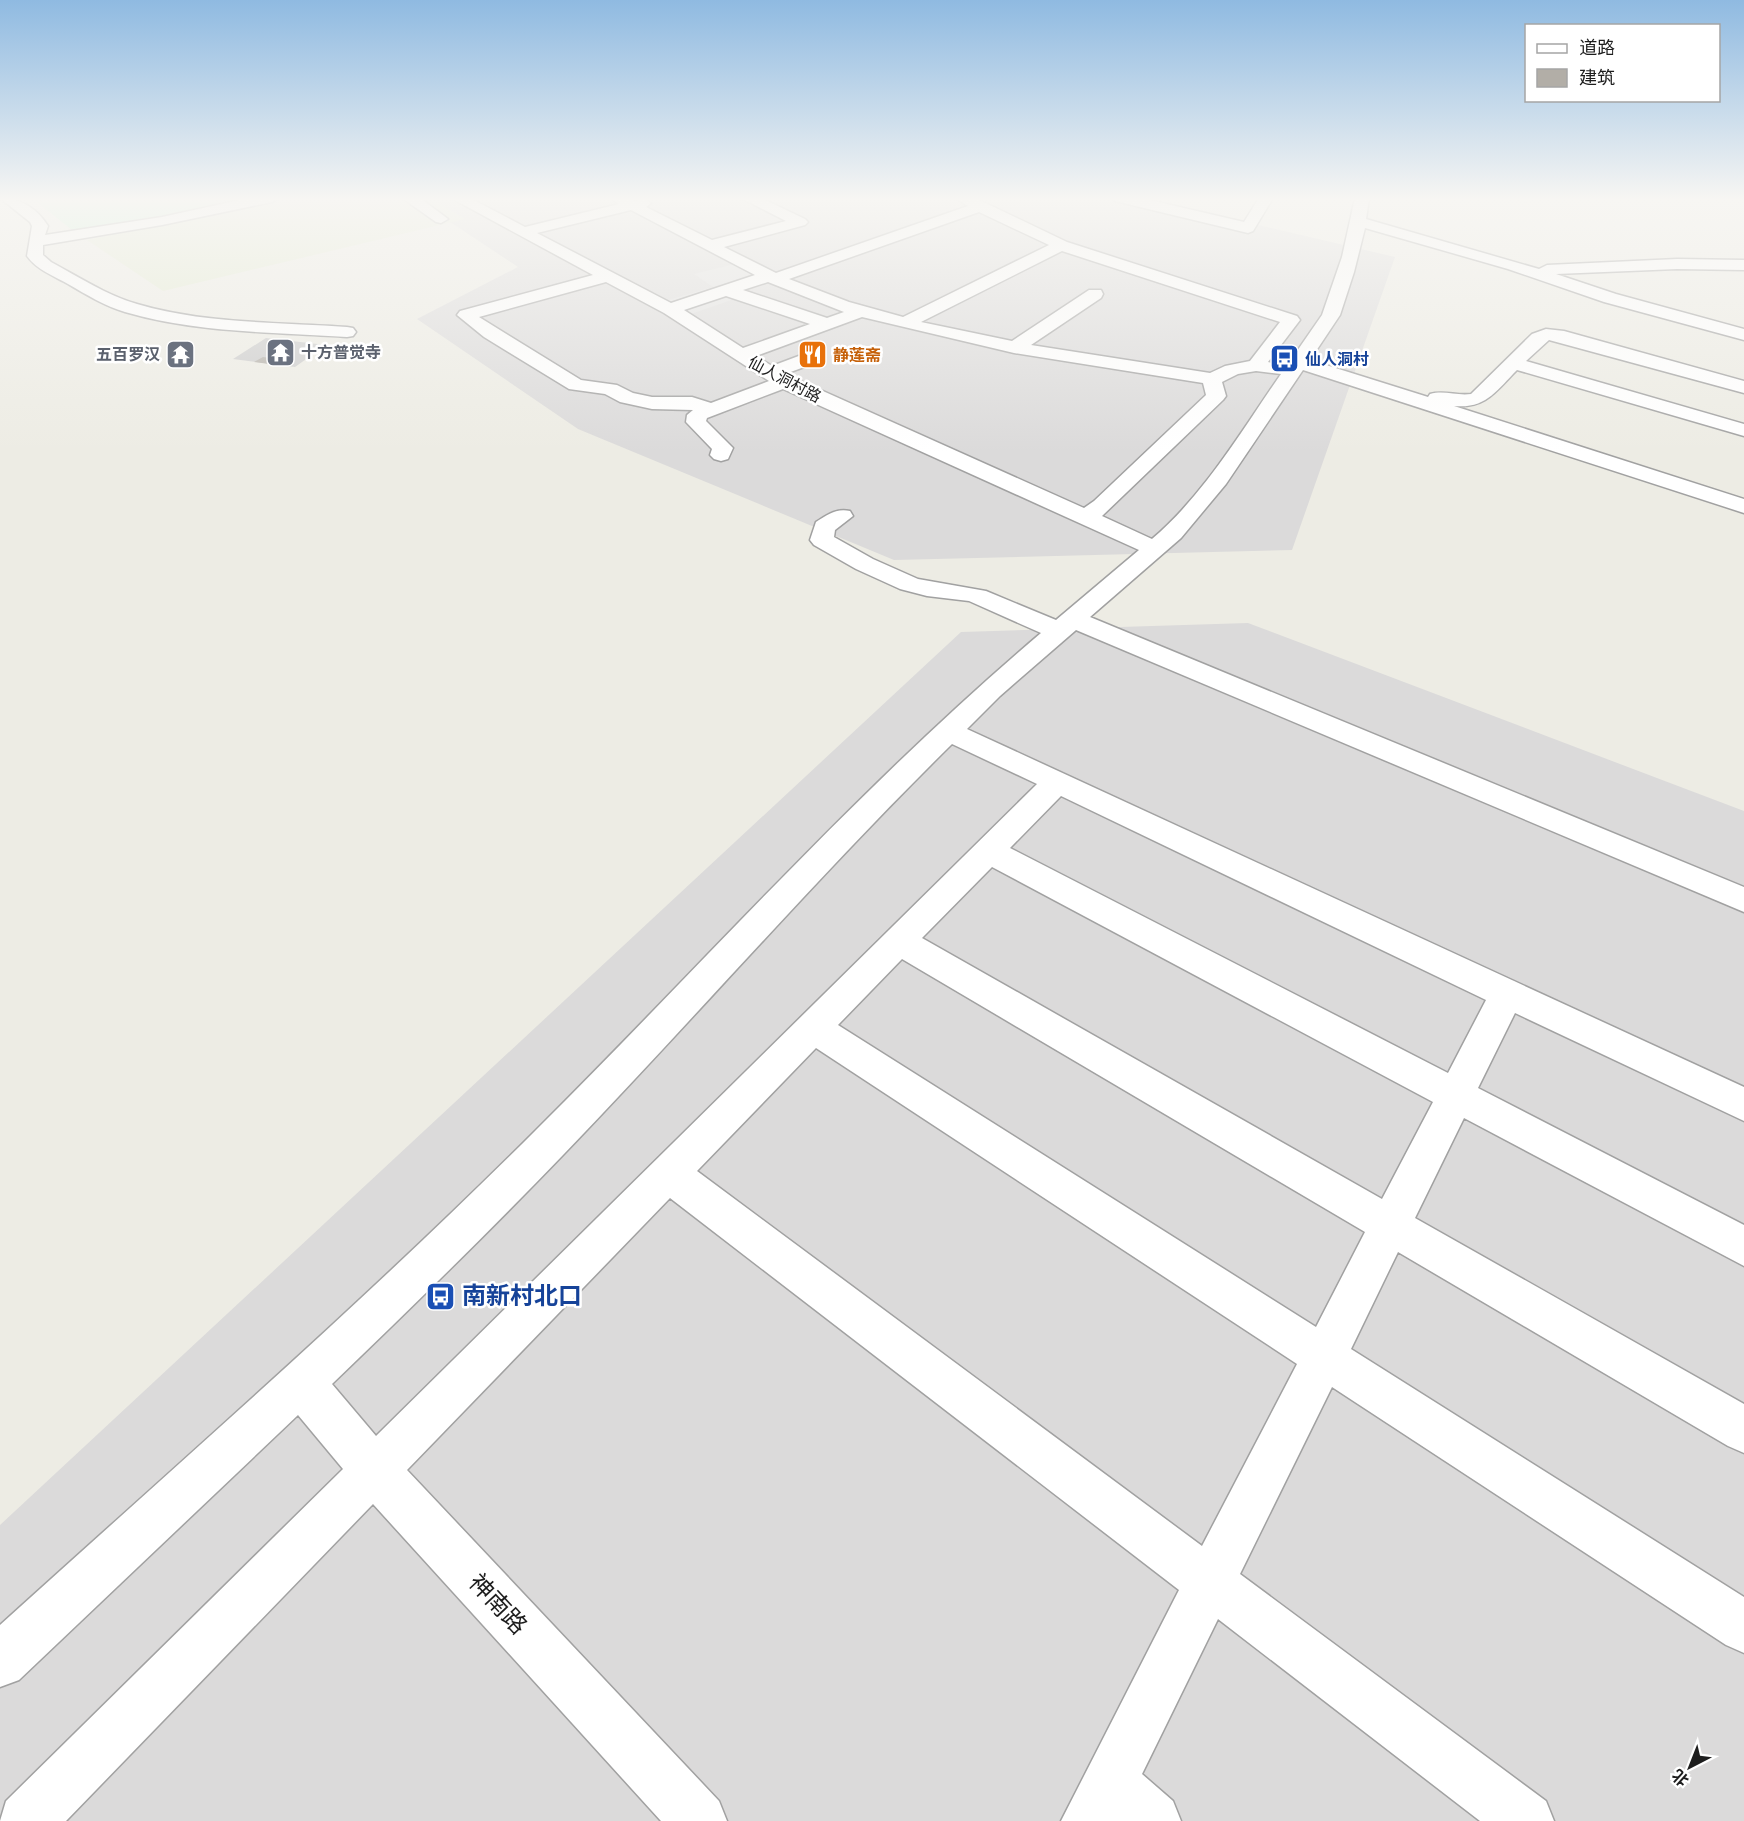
<svg xmlns="http://www.w3.org/2000/svg" width="1744" height="1821" font-family="'Sofia Sans Condensed','Noto Sans SC',sans-serif">
<style>
.residential{fill:#dbdada}
.religious{fill:#cbcbcb}
.farmland{fill:#e3ead1}
.park{fill:#c5f3d3}
.parking{fill:#e1e1e1}
.building{fill:#b2aea7}
.lines{fill:none;stroke-linecap:round;stroke-linejoin:round}
.minor-casing{stroke:#a1a1a1;stroke-width:3}
.minor{fill:#fff;fill-rule:evenodd}
.labels{text-anchor:middle;stroke-width:5;stroke-linejoin:round;paint-order:stroke}
.far-worship-label{font-size:16px;font-weight:bold;fill:#5b616d;stroke:#fff;text-anchor:start}
.far-food-label{font-size:16px;font-weight:bold;fill:#c56008;stroke:#fff;text-anchor:start}
.far-transit-label{font-size:16px;font-weight:bold;fill:#164399;stroke:#fff;text-anchor:start}
.far-street-label{font-size:16px;fill:#1d1d1d;stroke:#fff}
.near-transit-label{font-size:24px;font-weight:bold;fill:#164399;stroke:#fff;text-anchor:start}
.near-street-label{font-size:24px;fill:#1d1d1d;stroke:#fff}
</style>
<rect width="100%" height="100%" fill="#edece4"/>
<!-- residential -->
<path class="residential" d="M414 198H1142L1395 257 1292 550 894 560 578 429 417 319 518 267Z
M1248 623 1744 811V1821H0V1525L961 632Z"/>
<!-- religious -->
<path class="religious" d="M266 338 326 345 295 367 233 359Z"/>
<!-- farmland -->
<path class="farmland" d="M284 198H430L465 219 163 291 87 240Z"/>
<!-- park -->
<path class="park" d="M32 198H248L77 234Z"/>
<!-- parking -->
<path class="parking" d="M735 264 763 277 732 287 743 296 691 314 668 300 713 287 694 274Z"/>
<!-- building -->
<path class="building" d="M263 357 285 360 277 365 254 362Z"/>
<g class="lines">
<defs>
<path id="minor" d="M0 198C20 198 37 208 48 226L45 235 162 217 249 198H279L272 202 162 225 43 245V255L51 262C79 277 106 295 137 304 204 324 278 322 347 327L353 328 356 332 353 336 347 337C273 332 196 333 125 312 105 306 87 295 68 284 54 276 37 270 27 256L32 226 30 222Z
M402 198H420L448 219 441 223 436 222Z
M451 198H470L525 227 619 204 611 198H630L635 201 644 199 651 203 646 207 712 240 786 221 741 198H761L805 219 808 222 805 225 724 247 776 273 968 206 955 198H975L1067 242 1297 316 1300 320 1268 362 1286 367 1322 315 1342 257 1355 198H1369L1366 219 1539 269 1547 265 1677 259 1744 260V270L1677 269 1556 274 1616 294 1744 329V340L1604 302 1508 269 1365 228 1354 272 1340 315 1310 360 1428 397 1430 394C1444 390 1457 396 1471 394L1532 334 1546 329 1564 331 1744 381V393L1549 340 1526 361 1744 424V436L1517 370C1496 391 1486 409 1454 406L1744 499V513L1303 370 1226 484 1181 538 1090 617 1744 887V912L1076 630 1000 696 967 729 1744 1087V1121L1515 1013 1478 1088 1744 1225V1266L1464 1118 1415 1218 1744 1404V1453L1728 1446 1398 1252 1351 1349 1744 1597V1653L1726 1645 1332 1387 1240 1574 1546 1801 1554 1821H1480L1218 1619 1142 1774 1173 1801 1181 1821H1061L1179 1590 670 1198 407 1470 719 1801 727 1821H661L373 1504 66 1821H0L6 1801 343 1469 298 1415 19 1680 0 1687V1625C180 1462 364 1302 536 1130 704 963 860 786 1041 633L969 601 927 596 900 589 856 569 814 545 810 540 816 522C827 515 836 508 850 511L853 516 835 530 834 537 873 559 918 579 986 591 1056 620 1139 550 783 389 707 418 706 421 733 448 728 459 721 461 714 459 710 455 712 449 686 422 687 415 693 410 652 409 620 402 605 394 569 389 484 337 457 315 460 311 593 275ZM631 210 755 275 671 303 537 233ZM979 212 1049 245 903 317 849 302 789 279ZM1062 251 1280 322 1250 361 1225 366 1210 373 1031 345 1101 298 1103 294 1101 290H1089L1012 341 921 322ZM606 282 664 313 769 381 711 403 692 397H652L633 393 617 385 581 380 479 317ZM768 282 844 312 827 318 743 290ZM726 296 810 324 743 348 684 310ZM862 317 1014 353 1203 383 1206 395 1094 501 1084 508 785 374 818 362 820 358 818 354H804L772 366 756 356ZM1256 371 1281 374C1242 430 1205 494 1152 539L1102 516 1223 400 1226 396 1222 382 1238 374ZM952 744 1037 784 376 1436 332 1384C410 1309 488 1233 563 1155 694 1019 817 877 952 744ZM1061 796 1486 1000 1448 1073 1010 848ZM992 867 1433 1102 1382 1199 922 938ZM902 959 1365 1232 1316 1327 838 1025ZM816 1048 1297 1364 1202 1546 697 1171Z
M1113 198H1141L1244 222 1259 198H1273L1253 231 1248 233 1115 201Z"/>
</defs>
<!-- minor casing -->
<use href="#minor" class="minor-casing"/>
<!-- minor -->
<use href="#minor" class="minor"/>
</g>
<!-- sky -->
<linearGradient id="sky" x2="0" y2="1"><stop stop-color="#8fbae1"/><stop offset="0.44" stop-color="#f7f6f3"/><stop offset="1" stop-color="#f7f6f3" stop-opacity="0"/></linearGradient>
<rect width="1744" height="453" fill="url(#sky)"/>
<!-- icons -->
<defs>
<symbol id="temple-square" viewBox="-11 -11 22 22"><rect x="-9" y="-9" width="18" height="18" rx="4" fill="#6b7280" stroke="#fff"/><path d="M0-6L5-2H3V0L6.5 2.5H4V6H1.5V3h-3V6H-4V2.5H-6.5L-3 0V-2H-5Z" fill="#fff"/></symbol>
<symbol id="restaurant-square" viewBox="-11 -11 22 22"><rect x="-9" y="-9" width="18" height="18" rx="4" fill="#e8710a" stroke="#fff"/><path d="M-5-6h1v4h1v-4h1v4h1v-4h1v5L-1.5 .5V6h-2V.5L-5-1ZM5-6V6H3V1.5H1.5Q1.5-4 5-6Z" fill="#fff"/></symbol>
<symbol id="bus-square" viewBox="-11 -11 22 22"><rect x="-9" y="-9" width="18" height="18" rx="4" fill="#1a4fb4" stroke="#fff"/><path d="M-5-6H5V4H4V6H2V4H-2V6H-4V4H-5ZM-3.5-4V0h7V-4ZM-3.5 1.2v1.5H-2V1.2ZM2 1.2v1.5H3.5V1.2Z" fill="#fff"/></symbol>
</defs>
<g fill-rule="evenodd">
<use href="#temple-square" x="264" y="336" width="33" height="33"/>
<use href="#temple-square" x="164" y="338" width="33" height="33"/>
<use href="#restaurant-square" x="796" y="338" width="33" height="33"/>
<use href="#bus-square" x="1268" y="342" width="33" height="33"/>
<use href="#bus-square" x="424" y="1280" width="33" height="33"/>
</g>
<g class="labels">
<!-- far-worship labels -->
<g class="far-worship-label">
<text x="301" y="358">十方普觉寺</text>
<text x="160" y="360" text-anchor="end">五百罗汉</text>
</g>
<!-- far-food labels -->
<g class="far-food-label">
<text x="833" y="361">静莲斋</text>
</g>
<!-- far-transit labels -->
<g class="far-transit-label">
<text x="1305" y="365">仙人洞村</text>
</g>
<!-- far-street labels -->
<g class="far-street-label">
<text transform="translate(785 379) rotate(28)" y="6">仙人洞村路</text>
</g>
<!-- near-transit labels -->
<g class="near-transit-label">
<text x="462" y="1304">南新村北口</text>
</g>
<!-- near-street labels -->
<g class="near-street-label">
<text transform="translate(498 1604) rotate(47)" y="8">神南路</text>
</g>
</g>
<!-- legend -->
<rect x="1525" y="24" width="195" height="78" fill="#ffffff" stroke="#a5a5a5" stroke-width="1.5"/>
<rect x="1537" y="44" width="30" height="9" fill="#ffffff" stroke="#a5a5a5" stroke-width="1.5"/>
<text x="1579" y="54" font-size="18" fill="#1d1d1d">道路</text>
<rect x="1537" y="69" width="30" height="18" fill="#b2aea7" stroke="#a5a5a5" stroke-width="1.5"/>
<text x="1579" y="84" font-size="18" fill="#1d1d1d">建筑</text>
<!-- north arrow -->
<g transform="translate(1690 1767) rotate(222)" stroke="#ffffff" stroke-width="4.5" paint-order="stroke">
<path d="M0-4.5L10 22L0 15L-10 22Z" fill="#1d1d1d"/>
<text y="-9" font-size="16" font-weight="bold" text-anchor="middle" fill="#1d1d1d">北</text>
</g>
</svg>
